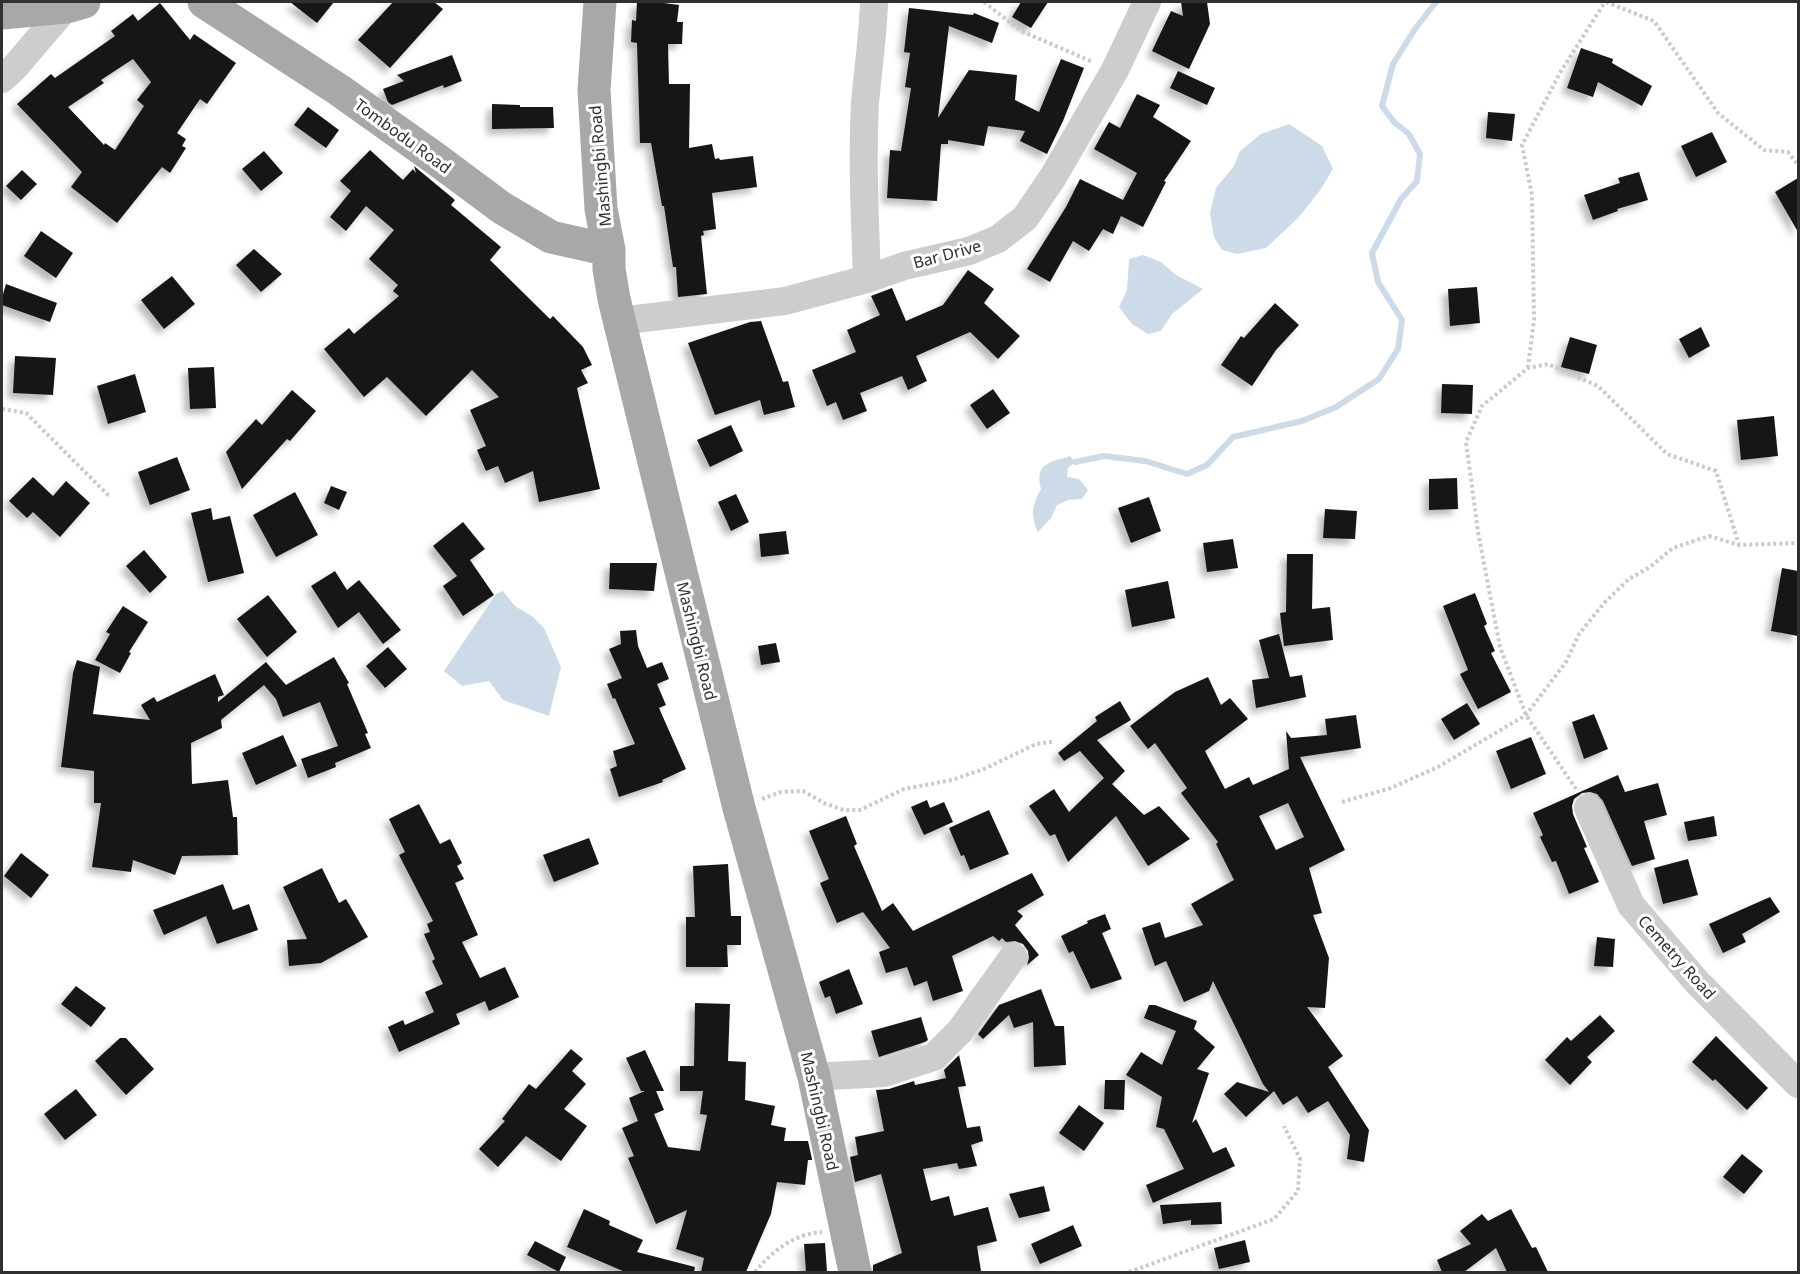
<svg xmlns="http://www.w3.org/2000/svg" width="1800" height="1274" font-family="'Noto Sans',sans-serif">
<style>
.water{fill:#cddbe9}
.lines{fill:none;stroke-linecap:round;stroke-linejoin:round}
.stream{stroke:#cddbe9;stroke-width:6}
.building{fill:#171717;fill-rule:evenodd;filter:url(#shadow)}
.path{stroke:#cacaca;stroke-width:4;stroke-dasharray:3 3;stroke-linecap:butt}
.minor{stroke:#cdcdcd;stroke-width:28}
.major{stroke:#a8a8a8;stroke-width:33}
.labels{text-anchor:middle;stroke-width:6;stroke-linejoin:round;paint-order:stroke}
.street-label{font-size:16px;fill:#303030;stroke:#fff}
</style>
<defs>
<filter id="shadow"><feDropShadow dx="-5.5" dy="5.5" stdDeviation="3" flood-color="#0004"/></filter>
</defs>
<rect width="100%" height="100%" fill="#fff"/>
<!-- water -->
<path class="water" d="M1289 124 1322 146 1333 169 1321 189 1299 217 1266 248 1237 254 1222 250 1214 237 1210 213 1216 188 1234 166 1240 151 1261 134Z
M1143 255 1161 262 1176 275 1203 289 1172 314 1161 331 1148 334 1132 324 1119 307 1127 290 1129 259Z
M1070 456 1075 462 1068 468 1067 477 1079 479 1088 490 1082 499 1068 500 1057 505 1051 518 1038 532C1030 516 1032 504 1041 489 1034 464 1050 462 1070 456Z
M503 591 515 606 533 617 544 628 561 667 549 716 503 700 489 681 462 686 444 671 496 594Z"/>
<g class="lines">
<!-- stream -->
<path class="stream" d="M1075 462 1104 456 1145 461 1187 474 1207 465 1233 437 1302 421 1336 407 1379 379 1398 349 1402 320 1378 282 1372 253 1401 199 1417 181 1420 154 1409 134 1394 122 1382 106 1393 64 1415 29 1436 2"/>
</g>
<!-- building -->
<path class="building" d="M290 2H334L317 23Z
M393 2H434L443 9 390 68 358 40Z
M637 2H657L679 5 677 22H683L682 44H668L669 84H690L689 148 712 144 715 159 719 158 720 160 753 156 757 187 712 193 716 229 703 231 704 235 701 236 707 294 678 297 676 267H673L664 206H662L651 143H640L637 43 631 42 632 20 636 21Z
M1021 2H1048L1031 28 1012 17Z
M1181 2H1207L1210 24 1189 69 1152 51 1171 11 1183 16Z
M160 3 190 40 194 34 236 63 207 104 200 99 177 133 186 139 182 146 186 148 170 173 162 167 117 223 71 187 82 172 17 104 51 74 55 78 115 36 111 31 133 14 138 21ZM133 59 151 82 137 100 144 106 115 150 105 143 104 145 68 107 104 83 101 80Z
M909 8 973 15 974 13 999 23 992 43 949 26 938 118 969 70 1017 75 1015 100 1039 112 1061 59 1084 68 1063 121 1047 154 1020 141 1025 131 988 126 984 146 948 140V144H941L937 201 887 198 890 150 901 151 911 88 905 87 910 53 904 52Z
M1581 48 1613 59 1612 63 1652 86 1642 106 1598 82 1593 97 1567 88Z
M452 55 462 81 444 88 443 85 392 105 388 102 383 89 404 81 397 75Z
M1178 71 1215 88 1207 105 1170 88Z
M1137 94 1160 105 1153 117 1191 141 1164 181 1166 182 1143 227 1121 216 1113 234 1103 229 1089 251 1073 241 1050 282 1027 269 1066 207 1080 179 1123 200 1137 173 1094 149 1109 122 1120 128Z
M492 104 520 105V107H553L554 128 492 129Z
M308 107 339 130 326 148 294 125Z
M1488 112 1515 114 1512 141 1486 138Z
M1712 132 1727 162 1696 177 1681 146Z
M370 150 403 180 413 169 416 173 414 166 455 200 451 205 501 247 490 260 550 319 553 316 583 347 592 365 581 370 588 383 577 388 600 489 539 502 533 471 505 483 498 466 486 471 477 450 486 446 470 410 499 397 472 370 426 416 387 377 364 397 324 349 349 328 354 334 399 296 393 291 398 285 369 259 394 230 366 206 346 231 330 217 351 191 340 181Z
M264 151 283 173 261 191 242 169Z
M22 170 37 184 21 200 6 186Z
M1639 172 1648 200 1617 209 1618 211 1593 220 1584 195 1620 183 1618 178Z
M1798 178V232L1775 192Z
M41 231 73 253 56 278 24 256Z
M254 249 282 274 261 292 236 265Z
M968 270 994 289 984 303 1020 336 998 359 970 332 916 356 927 381 908 390 902 376 860 393 867 411 843 420 836 402 827 406 812 370 856 352 847 330 880 315 871 296 892 288 906 321 943 305Z
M172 276 195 304 164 329 141 300Z
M6 284 57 303 50 322 2 305V298Z
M1477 287 1480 323 1450 326 1448 289Z
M1275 303 1299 325 1276 350 1252 386 1221 365 1241 336 1244 338Z
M761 321 783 382 788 381 795 407 764 415 760 400 715 415 688 343 750 322Z
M1701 327 1710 346 1689 358 1679 339Z
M1570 337 1597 345 1589 374 1561 367Z
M15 356 56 358 53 395 13 393Z
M214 367 216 408 190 409 188 368Z
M135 374 146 412 108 424 97 386Z
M1442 384 1473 385 1472 414 1441 413Z
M993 389 1010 413 987 429 970 405Z
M292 390 316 411 290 441 287 439 242 489 226 452 256 419 262 425Z
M1774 416 1778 456 1741 460 1737 420Z
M731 425 743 451 710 467 697 440Z
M177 457 190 490 150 505 138 472Z
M33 477 53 496 66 481 90 503 60 537 33 512 27 518 9 501Z
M1457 478 1458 509 1429 510V479Z
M331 486 347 492 339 510 324 503Z
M295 492 318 535 276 557 253 515Z
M736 494 749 522 731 531 718 502Z
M1149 497 1161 531 1131 543 1118 508Z
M211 508 213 520 230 516 244 573 208 582 191 513Z
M1325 509 1357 511 1355 539 1323 538Z
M463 522 485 549 470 560 494 595 463 616 443 586 457 576 433 546Z
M786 531 789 554 761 557 759 534Z
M1233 539 1238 568 1207 572 1203 543Z
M144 550 167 577 150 593 126 566Z
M1287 554H1313L1312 609 1330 607 1333 640 1284 646 1280 613 1286 612Z
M610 563H657L654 591 609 589Z
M1782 568 1798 571V636L1771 631Z
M335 571 347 590 359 580 401 630 383 644 359 612 338 628 311 586Z
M1168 581 1175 618 1132 627 1125 590Z
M1475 593 1487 624 1484 626 1495 651 1491 653 1511 692 1478 709 1460 674 1468 670 1443 606Z
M268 595 297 632 267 657 237 619Z
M123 606 148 622 129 652 131 653 120 673 95 660 110 634 106 632Z
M636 630 638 646 647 668 662 662 669 679 657 684 666 705 659 708 686 769 662 780 663 782 619 797 610 769 617 766 613 751 635 744 615 698 613 699 607 684 622 678 609 649 621 644 620 631Z
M1279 634 1290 677 1302 675 1306 697 1256 708 1252 680 1269 678 1259 640Z
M776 643 780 662 761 665 758 646Z
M388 647 407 669 385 688 366 666Z
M334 657 349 683 347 684 368 733 365 734 371 748 335 763 336 767 308 778 301 759 338 746 320 702 283 717 276 699 264 685 221 720 222 728 191 743 192 784 228 780 233 817H237L238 855 182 856 175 875 133 860 131 872 92 867 101 803H94V771L61 767 73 673 77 660 100 667 93 714 150 720 141 705 154 697 157 702 215 674 224 695 218 697V702L266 662 286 685Z
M1208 677 1221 705 1230 698 1248 719 1205 751 1225 789 1249 777 1253 785 1289 769 1286 731 1291 738 1327 735 1325 719 1356 715 1361 748 1300 757 1345 850 1309 868 1322 913 1313 915 1329 958 1325 1008 1307 1007 1343 1056 1328 1067 1369 1130 1364 1162 1347 1159 1350 1135 1328 1101 1308 1113 1297 1096 1283 1105 1274 1091 1246 1117 1224 1094 1237 1082 1269 1092 1263 1084 1213 981 1209 991 1184 1002 1166 961 1155 966 1142 928 1160 922 1165 938 1203 925 1191 904 1234 880 1216 844 1218 842 1181 793 1187 788 1155 743 1148 749 1130 726 1175 692ZM1288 803 1304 837 1276 850 1259 816Z
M1120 701 1131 720 1097 740 1125 771 1112 784 1144 815 1159 806 1190 839 1148 866 1116 816 1068 862 1055 834 1050 836 1029 806 1054 789 1069 812 1104 778 1080 751 1064 761 1058 753 1097 721 1095 717Z
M1467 703 1480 724 1454 740 1441 719Z
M1594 714 1608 749 1584 759 1572 722Z
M283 735 297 766 256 785 242 753Z
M1531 737 1546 774 1511 789 1496 751Z
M1618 775 1625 792 1658 783 1667 815 1644 821 1655 859 1632 866 1603 801 1597 794 1590 792 1582 793 1574 799 1572 806 1573 814 1587 847 1584 848 1599 882 1569 894 1556 861 1552 862 1540 837 1543 835 1533 813Z
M927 800 930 808 944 802 953 822 924 835 911 807Z
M419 804 440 844 450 839 462 863 457 866 464 879 455 883 478 935 462 942 480 978 505 967 519 997 489 1011 485 1001 456 1014 460 1024 399 1052 388 1027 403 1020 405 1025 434 1012 425 992 443 984 432 961 435 959 424 934 430 932 427 924 433 921 399 855 405 852 389 819Z
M989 810 1009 854 970 870 964 855 961 856 949 828Z
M846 816 857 844 854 846 882 911 893 903 913 931 1032 873 1044 895 1017 911 1023 916 1015 925 1039 955 1027 965 1029 958 1028 951 1023 944 1015 941 1006 942 1002 938 999 941 993 936 952 956 963 991 933 1001 927 981 914 986 907 967 886 973 879 952 890 948 863 912 837 923 820 883 829 879 809 831Z
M1714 816 1717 836 1688 841 1684 822Z
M589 838 599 864 554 882 543 855Z
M21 853 49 875 31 898 4 876Z
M1688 859 1698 895 1663 904 1654 868Z
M728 864 731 916H741V945H727L728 967H686V917H695L693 866Z
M322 868 339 903 346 899 368 937 321 963 289 966 287 940 307 939 283 887Z
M223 884 233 910 249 904 258 930 217 944 206 916 164 935 153 910Z
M1770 897 1780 912 1742 934 1746 942 1723 953 1709 924Z
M1105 914 1111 929 1102 933 1122 979 1091 989 1073 951 1069 953 1061 936 1088 923 1087 921Z
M1597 937 1615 939 1613 967 1594 966Z
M849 969 863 1004 836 1014 830 996 825 998 819 982Z
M76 986 106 1008 91 1027 61 1004Z
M1041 989 1055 1026H1064L1066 1065 1034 1067 1033 1022 1014 1028 1009 1015 983 1039 978 1034 999 1005Z
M695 1003 730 1004 728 1061 746 1062 745 1100 775 1106 771 1125 786 1128 784 1141H808L812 1159V1160H808L805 1185 777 1182 771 1214 746 1272H701L704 1258 676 1249 687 1210 656 1224 628 1158 634 1156 622 1128 638 1121 629 1098 645 1091H641L626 1058 645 1050 664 1091H656L664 1110 654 1114 668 1147 700 1151 707 1115 700 1114 703 1091H680V1066H694Z
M1149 1005H1155L1197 1021 1194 1029 1215 1047 1197 1069 1209 1073 1192 1123 1196 1119 1213 1153 1226 1147 1235 1166 1153 1203 1146 1185 1184 1169 1164 1129 1156 1127 1162 1097 1126 1075 1141 1052 1162 1065 1176 1031 1144 1018Z
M1600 1015 1615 1031 1587 1057 1592 1062 1570 1085 1545 1060 1567 1037 1571 1041Z
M921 1017 928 1040 925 1042 879 1057 871 1031Z
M1716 1036 1768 1088 1747 1110 1715 1079 1713 1081 1692 1062Z
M120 1038H126L154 1069 126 1095 95 1061Z
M571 1049 583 1059 572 1071 586 1084 564 1109 587 1126 561 1161 526 1136 498 1167 479 1149 505 1121 502 1119 529 1084 536 1089Z
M959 1055 966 1086 958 1087 967 1128 980 1126 983 1141 971 1145 977 1166 959 1169 957 1163 923 1169 931 1201 949 1196 954 1216 988 1207 997 1241 977 1246 981 1271 873 1272V1265L902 1253 881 1174 855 1182 850 1157 858 1155 855 1137 884 1131 876 1090 889 1089 914 1081 915 1085 946 1078 944 1070Z
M1105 1080H1125L1124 1110 1104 1109Z
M76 1089 97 1115 65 1140 44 1114Z
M1079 1105 1104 1123 1084 1151 1059 1133Z
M1742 1154 1763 1171 1744 1194 1723 1177Z
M1044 1186 1050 1211 1019 1218 1009 1194Z
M1221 1202 1222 1224 1191 1225V1220L1163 1224 1160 1205Z
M584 1209 610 1221 609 1225 643 1240 637 1252 695 1267 694 1272H625L567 1247Z
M1511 1209 1532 1248 1536 1247 1548 1272H1507L1496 1248 1464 1272H1442L1437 1260 1471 1244 1460 1231 1482 1214 1488 1221Z
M1073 1225 1082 1246 1040 1264 1031 1244Z
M1245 1240 1250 1262 1219 1269 1214 1248Z
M535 1241 566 1257 559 1272 527 1255Z
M825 1243 827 1272H806L804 1244Z"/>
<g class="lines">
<!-- path -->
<path class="path" d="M984 2 1021 31 1093 62
M1606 2 1654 21 1718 113 1764 150 1788 152 1798 165
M1528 368 1534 320 1532 195 1522 145 1561 71 1605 2
M2 409 26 413 109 496
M1576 789 1526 715 1500 647 1478 532 1466 442 1482 406 1528 368 1548 364 1598 386 1667 454 1716 471 1739 545
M762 799 781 792 803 791 824 803 844 810H860L904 789 952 780 984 769 1036 744 1052 742
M1342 802 1391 788 1438 767 1526 715 1566 662 1579 634 1604 603 1629 579 1650 567 1673 548 1709 536 1739 545 1798 543
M755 1272C772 1251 794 1234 822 1232
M1129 1272 1274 1219 1298 1191 1300 1159 1284 1126"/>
<!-- minor -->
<path class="minor" d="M2 79 14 68 66 7
M867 279C865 220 862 161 865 103 868 69 873 36 874 2
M619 321 785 301 867 279 904 266 969 251 998 239 1025 218 1053 177 1115 70 1147 2
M1588 808 1631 905 1697 982 1798 1084
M814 1077 884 1073 934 1057 960 1031 1013 957"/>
<!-- major -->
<path class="major" d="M204 2 339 90 436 159 502 208 551 237 609 250
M600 2 594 90 601 209 609 250V269L614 299 739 808 814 1077 855 1272
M2 13 66 7 84 2"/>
</g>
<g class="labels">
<!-- street labels -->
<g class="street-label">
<text transform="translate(403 136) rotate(36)" y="6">Tombodu Road</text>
<text transform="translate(600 166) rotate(-95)" y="6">Mashingbi Road</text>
<text transform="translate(947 254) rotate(-15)" y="6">Bar Drive</text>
<text transform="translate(697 641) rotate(76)" y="6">Mashingbi Road</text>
<text transform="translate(1677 957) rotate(48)" y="6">Cemetry Road</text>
<text transform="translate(820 1111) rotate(77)" y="6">Mashingbi Road</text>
</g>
</g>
<!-- border -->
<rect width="1800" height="1274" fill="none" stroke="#303030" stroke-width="6"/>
</svg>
